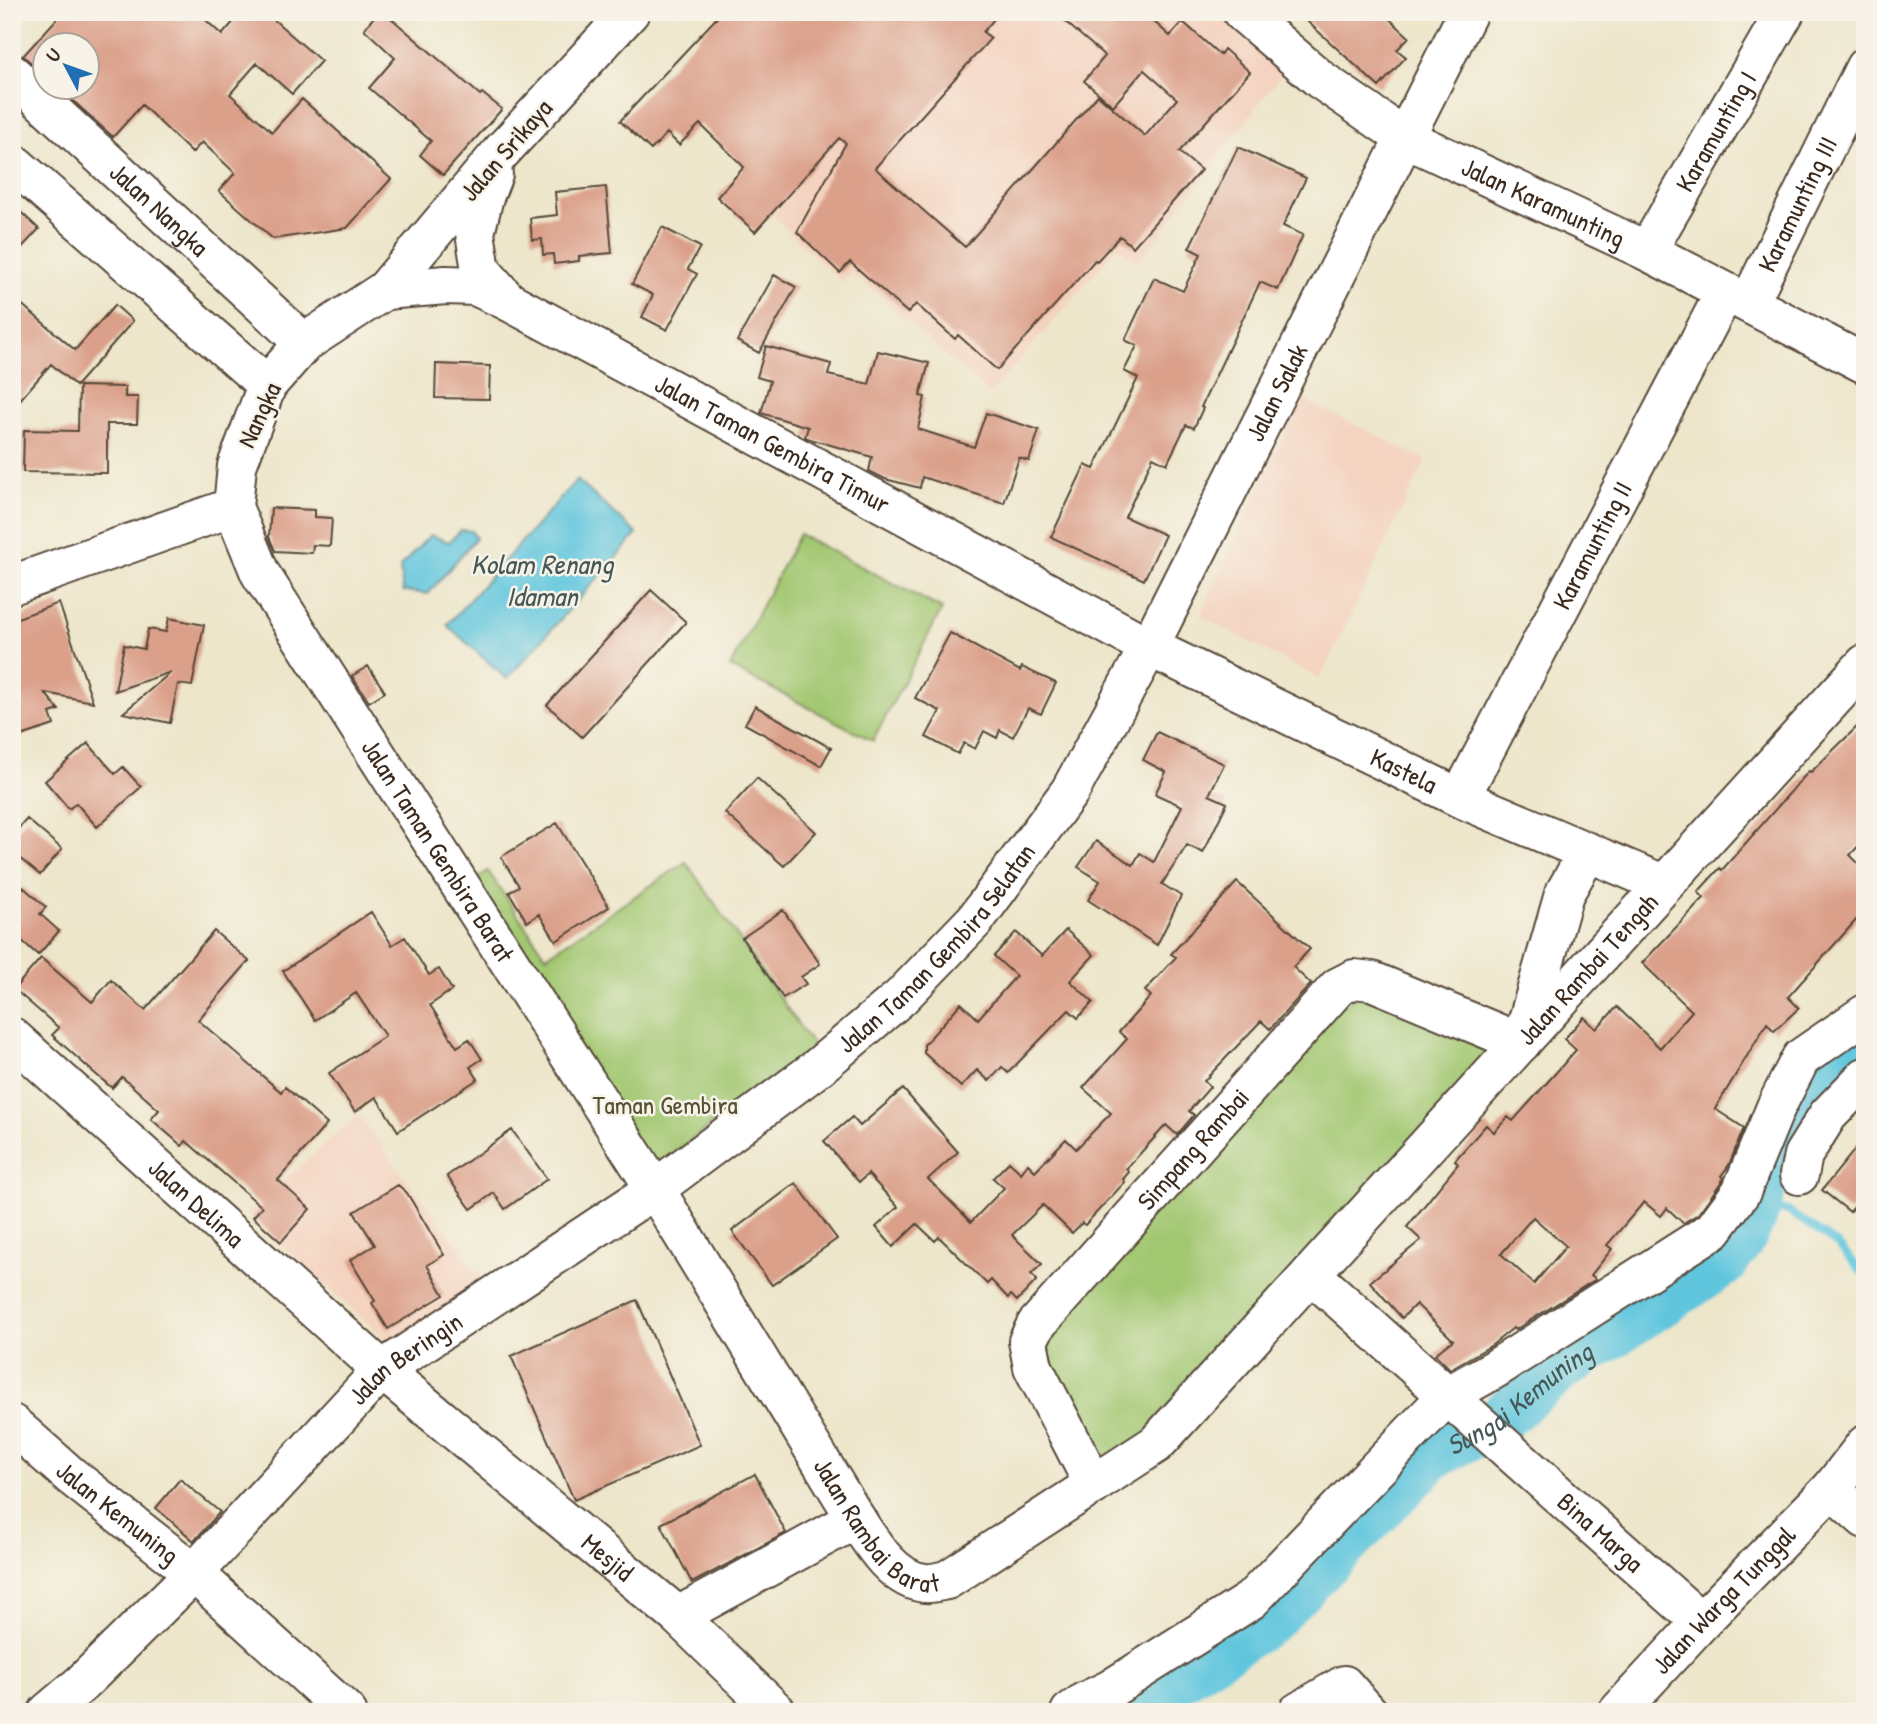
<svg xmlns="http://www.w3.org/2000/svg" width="1877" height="1724" font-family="'Patrick Hand',sans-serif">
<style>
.built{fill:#f4d3c0}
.green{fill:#a2c771;stroke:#6e7848;stroke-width:2}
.water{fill:#61c6de;stroke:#4e787e;stroke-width:2}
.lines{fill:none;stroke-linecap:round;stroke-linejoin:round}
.stream{stroke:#61c6de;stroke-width:8}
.river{stroke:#61c6de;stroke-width:49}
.building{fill:#dba08a;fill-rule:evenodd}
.minor-casing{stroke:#564638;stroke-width:42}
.minor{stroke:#fff;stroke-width:38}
.labels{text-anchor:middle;stroke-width:5;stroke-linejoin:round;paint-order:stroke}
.street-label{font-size:26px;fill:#3b2a1e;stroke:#f7f3e8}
.park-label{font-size:26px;fill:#555133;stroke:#f7f3e8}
.water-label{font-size:28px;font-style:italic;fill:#465958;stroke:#f7f3e8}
</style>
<rect width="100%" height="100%" fill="#f7f3e8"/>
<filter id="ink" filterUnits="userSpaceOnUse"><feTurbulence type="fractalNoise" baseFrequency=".0143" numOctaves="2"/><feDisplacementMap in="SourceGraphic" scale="14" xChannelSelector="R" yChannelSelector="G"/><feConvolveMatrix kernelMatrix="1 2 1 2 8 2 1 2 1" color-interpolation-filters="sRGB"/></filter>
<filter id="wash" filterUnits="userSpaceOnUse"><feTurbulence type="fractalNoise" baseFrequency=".00686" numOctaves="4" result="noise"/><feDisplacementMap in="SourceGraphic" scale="28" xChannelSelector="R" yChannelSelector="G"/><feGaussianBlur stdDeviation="1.57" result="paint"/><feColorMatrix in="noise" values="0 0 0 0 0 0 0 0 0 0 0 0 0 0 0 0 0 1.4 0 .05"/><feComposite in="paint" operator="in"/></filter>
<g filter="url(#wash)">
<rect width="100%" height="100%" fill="#ede6cb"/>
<!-- built -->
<path class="built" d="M942 12H1216L1282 73 1138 263 1118 247 990 394 852 272 841 281 773 216 783 203 776 195Z
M1301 398 1426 460 1320 679 1200 616Z
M358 1115 484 1280 392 1345 247 1214Z"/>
<!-- green -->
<path class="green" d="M799 534 942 609 873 741 730 667Z
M686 862 814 1047 654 1168 464 886 488 871 546 956Z
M1372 990 1498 1054 1146 1439 1106 1462 1043 1362 1041 1328 1332 1010Z"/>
<!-- water -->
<path class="water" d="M577 480 637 534 507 679 447 625Z
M461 530 471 531 476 538 428 594 403 591 400 567 430 535 449 542Z"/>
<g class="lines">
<!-- stream -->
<path class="stream" d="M1757 1206 1788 1211 1837 1244 1865 1275"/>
<!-- river -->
<path class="river" id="s1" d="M1124 1712 1267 1622 1433 1455 1495 1423 1560 1368 1723 1263 1743 1236 1757 1206 1772 1149 1800 1102 1826 1080 1865 1056"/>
</g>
<g id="blocks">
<!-- building -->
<path class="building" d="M63 12H197L222 35 242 12H265L321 61 292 94 257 63 230 94 272 132 302 99 391 179 347 228 273 239 219 191 235 173 202 142 192 153 142 105 113 137 59 88H88V46H46V75L23 56Z
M378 12H384L480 95 482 93 502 109 443 175 420 155 431 141 369 88 395 58 364 29Z
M722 12H1000L983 32 991 38 875 168 965 247 1098 95 1145 136 1177 99 1144 70 1113 106 1084 81 1105 56 1054 12H1143L1170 36 1183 22 1220 55 1224 49 1250 72 1179 152 1201 170 1133 247 1120 236 1097 261 1095 260 997 370 958 335 955 339 916 304 908 313 850 262 840 273 797 232 846 143 839 138 755 232 717 197 744 167 700 124 679 145 667 133 651 150 620 121Z
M1297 12H1382L1409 37 1397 50 1406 57 1379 87Z
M1238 147 1306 178 1283 226 1303 235 1278 290 1260 282 1201 407 1203 408 1194 428 1186 425 1167 464 1153 457 1125 517 1165 535 1144 580 1051 537 1085 465 1094 469 1138 378 1124 371 1137 346 1125 340 1154 278 1183 291 1201 254 1189 248Z
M606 187 612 253 579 256V261L554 264 553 254 543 255 542 239 532 240 530 218 557 215 555 192Z
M12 204 39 229 12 258Z
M662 227 700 247 688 269 697 274 667 330 642 317 653 295 632 284Z
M774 275 796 287 759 353 737 341Z
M12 296 75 350 115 305 133 321 76 386 51 364 12 409Z
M766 346 831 364 828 375 869 384 878 351 929 363 920 396 925 397 918 429 974 447 986 413 1039 430 1029 461 1019 458 1004 503 922 477 920 488 885 479 869 471 872 457 810 439 805 437 808 427 761 413 770 381 757 377Z
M436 364 490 366 489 399 435 398Z
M79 386 125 387V397H138L137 424H107V473L23 472 24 430 78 431Z
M271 508 315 510V517L332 518 330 546 313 545 312 553 275 551 269 537Z
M651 590 686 622 582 737 547 705Z
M59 603 93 702 45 693 59 710 50 713 54 725 12 739V620Z
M169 618 204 625 192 686 178 684 170 723 123 713 171 672 115 691 124 645 144 649 148 629 166 632Z
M950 633 1020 671 1022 667 1056 683 1041 714 1028 708 1013 737 1000 730 997 738 984 731 975 749 964 743 958 754 926 737 940 711 915 698Z
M368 666 385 692 369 702 352 676Z
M755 706 831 748 821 766 745 724Z
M1865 719V839L1850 855 1865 870V910L1788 997 1799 1008 1774 1031 1767 1023 1715 1109 1744 1128 1729 1165 1721 1176 1723 1178 1722 1181 1698 1214 1683 1223 1667 1208 1661 1216 1644 1202 1607 1245 1612 1249 1591 1275 1596 1279 1515 1330 1513 1328 1492 1345 1450 1369 1435 1354 1453 1340 1416 1304 1402 1318 1370 1282 1421 1240 1407 1227 1458 1164 1455 1160 1486 1125 1494 1132 1508 1117 1513 1121 1576 1050 1564 1039 1584 1017 1596 1029 1617 1007 1660 1048 1692 1011 1642 963 1704 898 1698 892 1720 868 1722 870 1809 771 1811 772ZM1533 1217 1566 1246 1534 1284 1501 1254Z
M1157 732 1224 764 1209 795 1227 803 1203 853 1187 845 1162 884 1181 896 1157 945 1088 900 1100 881 1078 867 1096 841 1133 865 1140 853 1154 862 1182 806 1155 794 1166 772 1143 760Z
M88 743 115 774 123 767 141 787 97 827 76 803 69 809 45 781Z
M757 778 816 832 784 866 725 813Z
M27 819 62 849 40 875 12 852V836Z
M557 823 609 907 556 941 539 914 527 922 509 892 519 886 501 857Z
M1237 882 1310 949 1293 967 1311 984 1270 1029 1261 1021 1204 1081 1210 1087 1189 1111 1194 1115 1177 1135 1166 1125 1126 1169 1129 1172 1123 1179 1125 1182 1085 1225 1082 1223 1072 1233 1043 1205 1012 1235 1042 1264 1031 1274 1037 1280 1017 1301 1011 1295 1008 1298 991 1280 987 1284 939 1237 935 1241 917 1224 893 1247 876 1227 898 1207 868 1174 859 1182 824 1141 852 1117 860 1126 903 1089 958 1152 928 1179 971 1222 1004 1188 993 1178 1009 1162 1021 1173 1028 1164 1035 1171 1066 1139 1076 1149 1111 1113 1083 1088 1127 1039 1119 1032 1151 996 1145 991 1176 957 1171 954Z
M23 887 46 907 40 914 59 931 38 955 12 932V900Z
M783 910 820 964 801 977 806 984 783 998 742 938Z
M371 912 392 945 405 937 429 975 439 969 452 990 430 1005 457 1047 469 1039 482 1059 470 1067 478 1079 398 1131 376 1097 355 1112 329 1073 385 1036 356 993 315 1020 283 971Z
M1066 930 1094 955 1070 981 1093 1002 1078 1018 1069 1010 1008 1073 1002 1067 989 1081 977 1070 961 1087 924 1053V1045L961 1003 978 1019 1016 976 994 956 1016 932 1042 956Z
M214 931 249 961 198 1020 281 1092 285 1087 327 1124 278 1180 310 1209 281 1242 253 1217 262 1207 186 1141 182 1146 151 1119 159 1110 122 1077 112 1088 92 1071 52 1035 59 1028 14 989 41 958 92 1002 111 980 145 1010Z
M512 1130 547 1179 505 1209 494 1193 471 1209 447 1176Z
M1865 1137V1194L1850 1212 1822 1190Z
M796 1183 837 1239 772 1285 732 1231Z
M398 1185 407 1193 444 1255 427 1265 444 1295 388 1329 372 1303 375 1301 350 1260 375 1245 354 1212Z
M637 1300 700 1445 574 1500 511 1356Z
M755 1474 786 1533 692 1583 661 1524Z
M180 1479 220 1512 194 1541 156 1508Z"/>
</g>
</g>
<g filter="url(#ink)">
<use href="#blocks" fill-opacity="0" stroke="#564638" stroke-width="2"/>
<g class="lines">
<defs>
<g id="minor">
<path id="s2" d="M630 12 501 152 385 290 304 343 267 385 237 466 233 507 260 573 655 1189 856 1519C871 1542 893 1580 925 1583 932 1584 941 1581 947 1580L1156 1444 1865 664"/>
<path id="s3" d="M1242 12 1321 80 1405 138 1647 251 1865 364"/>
<path id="s4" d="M12 74 304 343"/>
<path d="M12 162 267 385"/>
<path d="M493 174 484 197 475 233 481 270 508 301"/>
<path id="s5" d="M1647 251 1785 12"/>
<path id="s6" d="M385 290 446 285 475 286 508 301 1149 647 1460 798 1663 884"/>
<path id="s7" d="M1749 303 1865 67"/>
<path d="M12 585 233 507"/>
<path id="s8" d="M1460 798 1725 292"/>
<path d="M1524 1034 1564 894 1588 852"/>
<path id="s9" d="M12 1037 382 1370 678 1616 856 1519"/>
<path d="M1799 1175 1803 1155 1828 1115 1865 1077"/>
<path id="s10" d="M1311 1274 1701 1622"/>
<path id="s11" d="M12 1424 71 1476 194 1573 347 1712"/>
<path id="s12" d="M1094 1485 1033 1367 1028 1341 1036 1325 1338 987 1354 979 1372 981 1521 1043"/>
<path d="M1831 1489 1865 1519"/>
<path d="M678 1616 777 1712"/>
<path id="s13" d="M48 1712 81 1684 194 1573 382 1370 655 1189 816 1069 901 997 975 920 1070 791 1149 647 1468 12"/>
<path d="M1070 1712 1084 1702 1109 1690 1251 1600 1447 1396 1495 1369 1713 1230 1741 1192 1776 1107 1801 1058 1865 1014"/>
<path d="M1298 1712 1344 1685 1368 1712"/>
<path id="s14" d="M1618 1712 1701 1622 1831 1489 1865 1445"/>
</g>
</defs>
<!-- minor casing -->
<use href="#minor" class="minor-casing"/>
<!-- minor -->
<use href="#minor" class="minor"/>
</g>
</g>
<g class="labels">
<!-- street labels -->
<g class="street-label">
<text dy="9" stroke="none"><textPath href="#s5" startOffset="138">Karamunting I</textPath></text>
<text transform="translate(506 150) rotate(-49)" y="9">Jalan Srikaya</text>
<text dy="9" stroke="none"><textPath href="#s3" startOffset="359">Jalan Karamunting</textPath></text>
<text dy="9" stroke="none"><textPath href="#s7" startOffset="110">Karamunting III</textPath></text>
<text dy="9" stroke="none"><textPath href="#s4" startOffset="200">Jalan Nangka</textPath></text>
<text dy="9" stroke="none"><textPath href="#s13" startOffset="1834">Jalan Salak</textPath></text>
<text transform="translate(259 415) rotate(-65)" y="9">Nangka</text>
<text dy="9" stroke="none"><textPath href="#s6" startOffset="427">Jalan Taman Gembira Timur</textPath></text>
<text dy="9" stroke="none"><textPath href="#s8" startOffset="285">Karamunting II</textPath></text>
<text dy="9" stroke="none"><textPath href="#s6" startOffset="1138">Kastela</textPath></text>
<text dy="9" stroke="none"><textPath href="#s2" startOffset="1052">Jalan Taman Gembira Barat</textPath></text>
<text dy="9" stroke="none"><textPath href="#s13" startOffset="1178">Jalan Taman Gembira Selatan</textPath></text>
<text dy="9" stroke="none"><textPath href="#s2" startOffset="2851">Jalan Rambai Tengah</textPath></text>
<text dy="9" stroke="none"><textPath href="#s12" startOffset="413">Simpang Rambai</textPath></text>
<text dy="9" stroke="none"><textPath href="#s9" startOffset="248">Jalan Delima</textPath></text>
<text dy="9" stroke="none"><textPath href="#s13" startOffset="504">Jalan Beringin</textPath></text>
<text dy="9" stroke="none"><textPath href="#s11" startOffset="138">Jalan Kemuning</textPath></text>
<text dy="9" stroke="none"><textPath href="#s2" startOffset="1862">Jalan Rambai Barat</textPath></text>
<text dy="9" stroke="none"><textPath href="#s10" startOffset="388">Bina Marga</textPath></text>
<text dy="9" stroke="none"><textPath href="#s9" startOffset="791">Mesjid</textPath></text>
<text dy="9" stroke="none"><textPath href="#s14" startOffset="154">Jalan Warga Tunggal</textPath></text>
</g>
<!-- park labels -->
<g class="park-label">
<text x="665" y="1114">Taman Gembira</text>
</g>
<!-- water labels -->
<g class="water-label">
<text x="542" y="574">Kolam Renang<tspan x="542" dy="32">Idaman</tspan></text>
<text dy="10" stroke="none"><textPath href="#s1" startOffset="508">Sungai Kemuning</textPath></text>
</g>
</g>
<!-- margin -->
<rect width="1877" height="1724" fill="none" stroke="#f7f3e8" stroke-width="42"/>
<!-- north arrow -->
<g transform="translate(66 66) rotate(311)"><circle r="33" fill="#f7f3e8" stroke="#aca397" stroke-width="2"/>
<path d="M0-5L12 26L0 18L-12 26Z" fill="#1f6fb2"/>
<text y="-10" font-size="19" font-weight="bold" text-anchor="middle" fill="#3b2a1e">U</text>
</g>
</svg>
